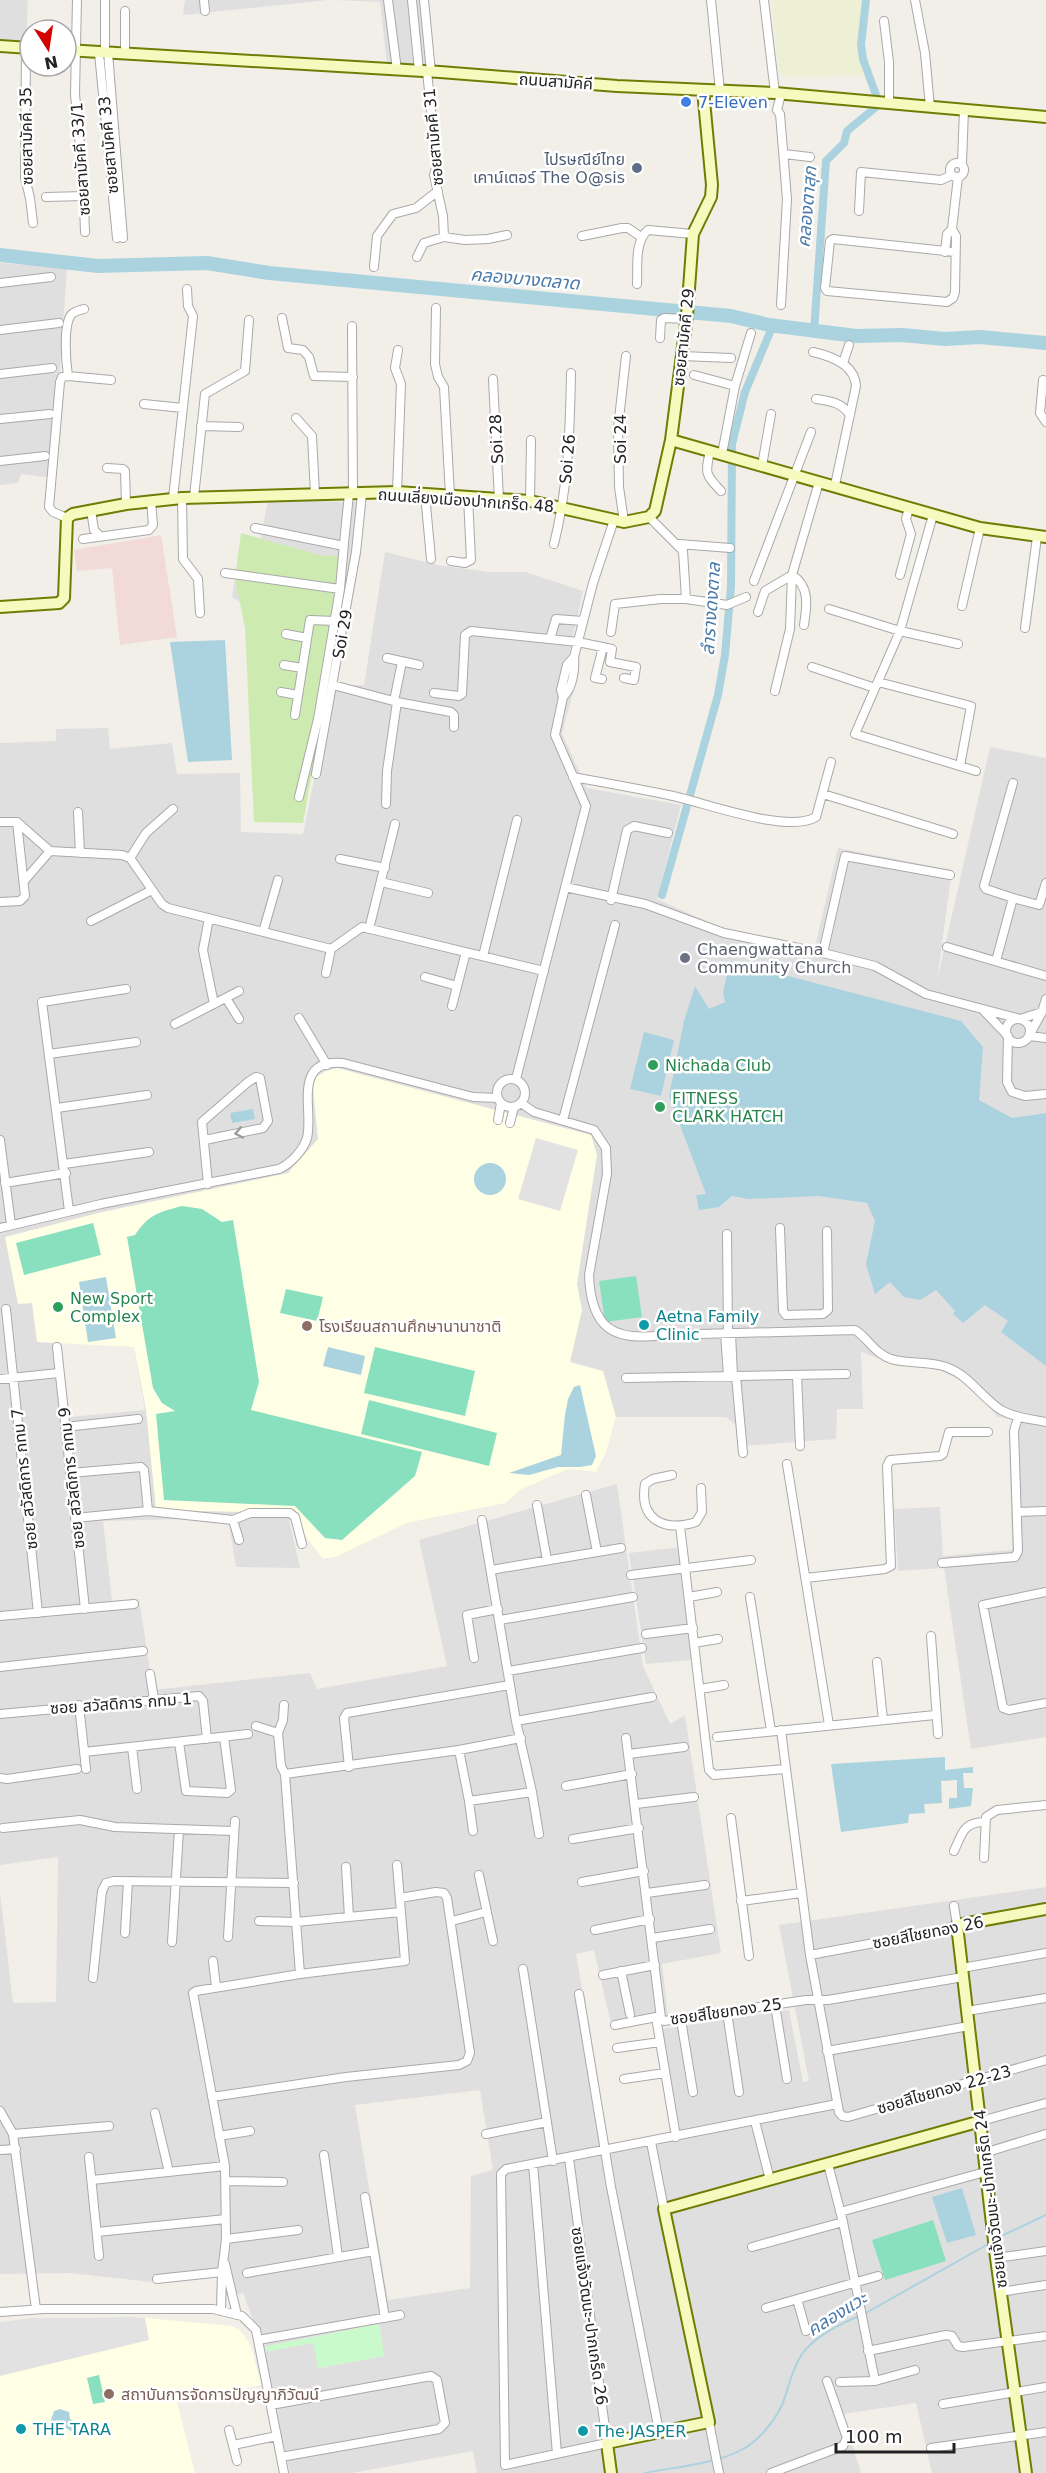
<svg xmlns="http://www.w3.org/2000/svg" width="1046" height="2473" font-family="'DejaVu Sans','Noto Sans Thai',sans-serif">
<style>
.residential{fill:#e0dfdf;fill-rule:evenodd}
.commercial{fill:#f2dad9}
.education{fill:#ffffe5}
.farmland{fill:#eef0d5}
.grass{fill:#cdebb0}
.park{fill:#c8facc}
.pitch{fill:#88e0be}
.parking{fill:#e2e2e2}
.water{fill:#aad3df}
.lines{fill:none;stroke-linecap:round;stroke-linejoin:round}
.stream{stroke:#aad3df;stroke-width:2}
.canal{stroke:#aad3df;stroke-width:8}
.river{stroke:#aad3df;stroke-width:14}
.street-casing{stroke:#a9a9a9;stroke-width:10}
.secondary-casing{stroke:#707d05;stroke-width:14}
.street{stroke:#fff;stroke-width:8}
.secondary{stroke:#f7fabf;stroke-width:10}
.oneway{stroke:#9c9c9c}
.shop-dot{fill:#3f7fe0;stroke:#fff;stroke-width:2}
.service-dot{fill:#5c6f8a;stroke:#fff;stroke-width:2}
.worship-dot{fill:#6b7280;stroke:#fff;stroke-width:2}
.leisure-dot{fill:#2e9e5b;stroke:#fff;stroke-width:2}
.culture-dot{fill:#0f9aa8;stroke:#fff;stroke-width:2}
.education-dot{fill:#8d6e63;stroke:#fff;stroke-width:2}
.labels{text-anchor:middle;stroke-width:5;stroke-linejoin:round;paint-order:stroke}
.street-label{font-size:16px;fill:#222;stroke:#fff}
.shop-label{font-size:16px;fill:#366cbe;stroke:#fff;text-anchor:start}
.service-label{font-size:16px;fill:#4e5e75;stroke:#fff;text-anchor:end}
.worship-label{font-size:16px;fill:#5b616d;stroke:#fff;text-anchor:start}
.leisure-label{font-size:16px;fill:#27864d;stroke:#fff;text-anchor:start}
.culture-label{font-size:16px;fill:#0d838f;stroke:#fff;text-anchor:start}
.education-label{font-size:16px;fill:#785e54;stroke:#fff;text-anchor:start}
.water-label{font-size:18px;font-style:italic;fill:#4a7aab;stroke:#fff}
</style>
<rect width="100%" height="100%" fill="#f2efe9"/>
<!-- residential -->
<path class="residential" d="M0 0H28L26 41 0 40Z
M185 0H328L183 15Z
M335 0H420L427 66 387 64 380 2Z
M0 263 67 268 52 478 21 474 18 483 0 485Z
M268 500 361 502 333 685H364L385 552 438 565 488 572H525L583 591 564 677 576 680 562 734 587 788 681 805 657 899 728 931 815 947 838 848 952 870 937 981 990 747 1046 758V1737L971 1749 944 1568 898 1571 894 1509 940 1507 943 1556 1012 1550 1009 1432 1013 1419 998 1417 964 1382 940 1370 886 1361 861 1352 863 1409H837L836 1439 741 1446 740 1428 726 1417H616L606 1453 596 1472 568 1469 520 1490 506 1503 407 1523 336 1557 323 1559 288 1515 300 1568 236 1567 228 1518 103 1521 112 1601 139 1599 153 1690 310 1673 317 1689 447 1666 419 1540 617 1484 643 1666 670 1724 685 1715 721 1953 662 1964 668 2017 612 2028 594 1950 576 1954 609 2145 679 2130 656 2030 789 2010 803 2082 809 2081 779 1925 1046 1887V2473H932L916 2403 843 2414 861 2473H477L473 2451 352 2473H290L263 2352 313 2343 319 2368 384 2356 379 2324 263 2347 243 2293 216 2298 218 2274 151 2282 71 2273 0 2274V1892L13 2003 56 2002 58 1857 0 1865V743L56 741V729L108 728 110 749 172 743 177 774 240 773 241 832 303 834 325 726 320 724 282 627 232 597 239 552 258 554ZM60 1342 134 1347 145 1410 70 1417ZM480 2090 493 2170 471 2176 470 2288 388 2300 355 2105Z
M681 1547 693 1660 646 1664 629 1553Z"/>
<!-- commercial -->
<path class="commercial" d="M161 535 177 637 120 645 112 568 77 571 74 550Z"/>
<!-- education -->
<path class="education" d="M337 1068 591 1135 597 1155 577 1284 582 1310 570 1362 603 1371 616 1417 606 1453 596 1472 568 1469 520 1490 506 1503 407 1523 336 1557 323 1559 287 1513 156 1510 146 1410 134 1347 37 1342 32 1303 18 1304 5 1237 102 1212 288 1173 318 1139 313 1087 316 1077 326 1071Z
M134 2317 232 2326 240 2330 251 2346 261 2385 177 2402 195 2473H0V2322L32 2318Z"/>
<!-- farmland -->
<path class="farmland" d="M771 0H862L858 48 864 76 787 77 779 73Z"/>
<!-- grass -->
<path class="grass" d="M241 533 323 556 348 555 341 610 303 823 254 822 245 628 235 578Z"/>
<!-- park -->
<path class="park" d="M379 2324 384 2356 318 2368 313 2343 263 2352V2347Z"/>
<!-- pitch -->
<path class="pitch" d="M182 1206 202 1209 222 1222 233 1220 259 1382 251 1410 422 1452 415 1476 342 1540 325 1538 295 1506 164 1500 156 1414 175 1411 162 1403 153 1388 127 1237 135 1235C148 1215 159 1212 182 1206Z
M93 1223 101 1255 24 1275 16 1243Z
M636 1276 642 1317 605 1322 599 1281Z
M286 1289 323 1297 317 1321 280 1313Z
M375 1347 475 1371 465 1416 364 1393Z
M369 1400 497 1433 489 1466 361 1434Z
M933 2220 946 2261 885 2280 872 2240Z
M99 2375 105 2402 93 2404 87 2378Z"/>
<!-- parking -->
<path class="parking" d="M536 1138 578 1150 560 1211 518 1199Z
M134 2317 145 2318 149 2340 0 2376V2322L32 2318Z"/>
<!-- water -->
<path class="water" d="M225 640 232 760 188 762 170 642Z
M730 961 961 1021 983 1047 979 1100 1012 1118 1046 1113V1366L1001 1332 1008 1321 985 1305 963 1323 953 1314 955 1311 936 1290 920 1300 904 1297 890 1282 875 1294 866 1264 875 1221 867 1203 819 1196 748 1199 732 1196 719 1207 699 1210 696 1195 706 1194 669 1096 684 1021 695 986 709 1009 725 1002 723 992Z
M644 1032 674 1040 661 1096 630 1089Z
M253 1109 255 1119 232 1123 230 1113Z
M474 1179a16 16 0 1 1 32 0a16 16 0 1 1-32 0Z
M106 1277 116 1338 88 1342 79 1282Z
M328 1347 365 1356 361 1375 323 1366Z
M580 1385 596 1456 592 1465 580 1467H558L529 1475 509 1473 561 1455 565 1415 568 1399 574 1387Z
M945 1757V1770L973 1767V1773H963L964 1788H973L971 1806 949 1809V1798H957V1780L941 1781 942 1803 924 1804 925 1813 909 1814 908 1823 841 1832 831 1764Z
M962 2188 976 2235 947 2243 932 2197Z
M60 2409 69 2412 70 2419 81 2424 74 2433 61 2425 55 2430 49 2426 54 2411Z"/>
<g class="lines">
<!-- stream -->
<path class="stream" d="M997 2238 1046 2215
M864 2314 990 2243
M645 2473C674 2467 717 2464 743 2449 759 2440 774 2422 782 2405 789 2388 791 2370 802 2354 814 2337 840 2324 859 2316"/>
<!-- canal -->
<path class="canal" d="M866 0 861 45 863 59 876 95
M814 331 826 161 844 143 847 131 876 107
M662 895 718 695 725 655 731 587 732 444 745 392 773 325"/>
<!-- river -->
<path class="river" d="M0 255 98 266 207 263 269 273 731 316 769 325 856 336 902 335 945 339 980 337 1046 343"/>
<defs>
<path id="street" d="M77 0 75 94 83 176 85 232
M204 0 205 11
M388 0 397 70
M412 0 419 71
M424 0 431 72
M711 0 720 91
M764 0 775 93
M915 0 925 53 930 107
M884 21 889 62V103
M26 47 25 178 30 198 33 223
M99 53 117 238
M105 53V0
M108 53 123 238
M125 54V11
M427 72 437 165 434 175 443 216 444 237
M781 94 777 110 780 114 787 199 781 305
M784 154 810 157
M950 170a7 7 0 1 1 14 0a7 7 0 1 1-14 0Z
M962 163 964 109
M46 197 84 196
M859 211 861 172 941 180 952 175
M582 236 622 228H628L641 237
M945 252 947 234 952 229
M955 252 833 239 830 241 825 288 827 291 947 302 953 298 955 292 956 236 952 229 958 177
M417 257 424 243 444 237 465 240 488 239 507 235
M374 267 377 236 393 214 416 208 438 191
M0 283 51 277
M637 284C638 267 634 242 648 230L693 234
M436 308 435 364 438 377 444 387 450 495
M282 318 288 348 303 350 309 357 314 376 353 377
M352 326 353 494
M0 330 59 323
M660 338 661 320 664 318 687 319
M813 352C831 356 855 365 856 386L835 485
M682 356 731 358
M843 363 849 345
M0 374 52 368
M694 375 735 386
M68 376C66 363 63 326 71 315 74 311 80 310 84 309
M493 379 499 500
M1043 380 1040 413 1046 422
M816 399C830 401 841 402 850 415
M144 404 183 408
M296 418 312 436 315 494
M0 419 50 414
M201 426 239 427
M710 451C705 474 705 474 721 491
M722 454 735 386 751 333
M0 461 45 456
M762 466 771 414
M107 468 123 469 125 471 126 504
M397 492 401 384 395 368 398 350
M425 494 431 559
M194 497 205 394 245 371 249 320
M173 498 193 316 188 306 187 289
M182 498 183 559 198 579 200 613
M530 501 531 440
M91 510 94 530 100 536
M933 515 900 631 855 734 976 771
M649 517 683 551 686 599
M67 518 53 512 49 507 60 382 62 377 68 376 111 380
M624 522 619 487 618 428 626 356
M255 528 339 545 344 543 349 494
M83 539 149 530 153 525 151 501
M554 544C568 488 570 431 571 373
M679 544 730 548
M451 561 465 563 471 560 468 497
M225 573 340 589
M900 575 911 534 906 519 909 508
M754 581 811 432
M962 606 980 528
M829 609 900 631 958 644
M758 612 765 591 792 575C810 586 807 606 804 625
M1025 628 1037 537
M611 632 615 604 661 599H686L727 605 746 597
M286 634 307 638
M550 639 556 619 583 621
M387 658 419 665
M284 665 302 668
M812 667 875 688
M602 679 595 678 603 647
M878 682 971 706 960 766
M333 685 397 702 451 712 454 715V727
M775 691 790 629 792 575 819 482
M281 692 298 695
M434 693 459 696 462 694 465 635 471 631 578 642 612 649 610 662 636 667 634 680 624 678
M563 697C573 688 575 670 574 657L593 583 614 520
M394 701 402 662
M295 715 310 620 335 621
M316 774 356 552 362 494
M573 777C606 783 640 789 673 796 706 803 787 834 816 817L831 762
M823 794 953 834
M299 797 318 719 340 589 344 543
M386 804 387 771 397 702
M78 812 80 853
M0 822H17L50 851
M130 858 146 833 173 809
M340 859 385 868
M24 881 50 851 122 855 130 858 162 904 168 908 331 949 362 927 544 971
M381 882 428 893
M565 887 645 904 724 933 823 953 875 966 926 994 1020 1019 1042 1012
M1013 898 1039 905 1046 883
M611 900 627 830 634 826 668 833
M0 902 20 901 25 896 17 822
M209 918 203 950 214 1004
M91 921 152 890
M369 929 395 824
M263 932 278 880
M947 947 1046 976
M823 953 845 856 950 875
M483 956 517 820
M996 961 1013 898 986 889 984 886 1013 783
M326 973 331 949
M425 977 457 986
M226 998 239 1019
M1046 999 1042 1012 1029 1036 1046 1038
M452 1006 466 952
M983 1010 1008 1036 1007 1082 1012 1092 1025 1096 1046 1094
M299 1018 327 1065
M1006 1031a12 12 0 1 1 24 0a12 12 0 1 1-24 0Z
M175 1024 239 991
M49 1054 136 1042
M497 1093a14 14 0 1 1 28 0a14 14 0 1 1-28 0Z
M516 1079 586 806 555 735 563 697 561 690 567 665 574 657
M521 1103 534 1112 594 1130 606 1148 607 1174 589 1275C591 1328 613 1342 663 1335L855 1330C868 1338 875 1354 891 1359 908 1364 929 1361 946 1367 969 1375 981 1397 1001 1410 1015 1418 1031 1419 1046 1422
M57 1108 147 1095
M498 1120 501 1103
M563 1120 615 925
M510 1123 514 1107
M0 1140 11 1225
M205 1140 263 1128 268 1121 260 1078 256 1077 248 1082 202 1122 208 1184
M64 1164 149 1152
M5 1183 66 1173
M69 1211 42 1002 126 989
M0 1228 101 1204 279 1169C290 1164 303 1151 307 1138 314 1111 291 1058 343 1063L473 1097 498 1098
M780 1228 783 1311 786 1315 823 1314 828 1310 827 1231
M727 1234 728 1333
M6 1309 38 1613
M725 1333 728 1376
M731 1334 733 1376
M57 1347 85 1609
M797 1375 800 1446
M736 1376 743 1453
M626 1378 846 1374
M0 1379 59 1373
M65 1427 138 1419
M787 1464 829 1725
M70 1473 141 1467 144 1470 148 1511
M672 1475 653 1479 645 1484C639 1520 664 1532 696 1522L702 1512 701 1488
M586 1495 597 1552
M537 1505 547 1560
M1017 1512 1046 1511
M75 1518 148 1511 233 1520 239 1540
M233 1520 250 1513H290L295 1517 302 1544
M482 1520 516 1721 532 1792 539 1834
M680 1526 709 1770 714 1775 785 1769
M942 1563 1015 1557 1018 1551 1014 1431 1018 1417
M491 1570 621 1548
M631 1575 751 1560
M806 1578 885 1569 891 1566 887 1466 890 1460 940 1456 943 1454 949 1432H988
M1046 1592 983 1605 1003 1708 1009 1710 1046 1703
M689 1597 717 1592
M750 1597 771 1731
M0 1616 134 1604
M500 1620 633 1597
M646 1634 693 1628
M931 1636 938 1734
M694 1643 718 1639
M474 1658 467 1615 498 1609
M877 1662 883 1720
M0 1667 143 1651
M508 1671 642 1648
M150 1674 154 1699
M700 1689 724 1685
M79 1705 86 1769
M284 1705 283 1720 278 1733 281 1766 285 1774 300 1974
M0 1714 199 1696 203 1701 207 1739
M516 1721 652 1697
M256 1726 278 1733
M781 1730 810 1955 839 2112 842 2116 848 2117 1046 2060
M717 1737 935 1715
M626 1738 661 2018 664 2021 806 2000H828L963 1977
M179 1742 186 1791 227 1793 231 1790 224 1737
M132 1747 137 1789
M459 1750 469 1801 532 1792
M84 1752 248 1734
M629 1754 684 1747
M349 1767 344 1718 347 1713 510 1685
M285 1774 459 1750 521 1738
M0 1778 7 1779 77 1769
M566 1786 632 1774
M469 1801 473 1831
M636 1804 694 1797
M731 1818 749 1956
M3 1828 80 1820 115 1827 234 1831
M573 1839 639 1828
M954 1851C962 1834 963 1822 985 1822
M984 1858 986 1817 997 1810 1046 1805
M346 1867 349 1917
M479 1875 493 1941
M582 1882 644 1871
M647 1893 705 1885
M741 1901 801 1893
M259 1921 296 1922 401 1912
M452 1921 486 1912
M595 1930 650 1919
M125 1933 128 1881
M228 1937 235 1821
M653 1938 710 1929
M172 1942 179 1830
M810 1955 938 1931 957 1925 954 1906
M213 1961 216 1987
M962 1968 1046 1953
M523 1969 553 2161
M621 1971 630 2014
M603 1975 655 1965
M93 1978 102 1891 106 1883 114 1881 294 1883
M579 1994 611 2187 659 2431
M775 2005 787 2079
M967 2011 1046 1998
M727 2012 739 2092
M681 2020 693 2092
M615 2025 656 2017 676 2137
M617 2048 660 2042
M827 2051 969 2026
M624 2079 665 2073
M212 2097 346 2077 459 2065 467 2061 470 2053 447 1898 444 1893 436 1892 400 1898
M0 2111 13 2134 36 2309
M155 2113 169 2172
M755 2121 770 2180
M981 2121 1046 2103
M13 2134 109 2126
M486 2134 547 2122
M219 2136 250 2131
M651 2142 664 2209
M0 2150 16 2149
M984 2153 1046 2134
M324 2155 338 2256
M89 2157 99 2256
M569 2158 607 2443 505 2465 501 2174 506 2169 837 2104
M533 2164 557 2454
M828 2164 843 2222 875 2381
M92 2180 225 2166
M226 2181 283 2182
M365 2197 385 2318
M840 2212 985 2172
M97 2232 226 2219
M226 2239 298 2230
M752 2247 843 2222
M996 2258 1046 2251
M225 2264 237 2315
M247 2273 374 2251
M157 2279 222 2272
M1000 2292 1046 2285
M797 2299 806 2331
M766 2308 878 2276
M221 2311 222 2272 226 2239 225 2166 193 1993 196 1991 300 1974 405 1961 397 1865
M0 2312 44 2309H213L242 2316 256 2330 284 2473
M258 2340 400 2315
M868 2351 946 2335 952 2336 958 2346 963 2347 1046 2336
M840 2382 875 2381 915 2370
M943 2404 1046 2387
M271 2405 431 2376 437 2380 445 2423 439 2429 281 2457
M709 2422 719 2473
M229 2430 237 2461
M233 2445 277 2436
M931 2448 1046 2432
M771 2473 843 2446 847 2438 827 2381"/>
<path id="secondary" d="M0 46 30 48
M66 50 440 72 617 86 775 93 1046 117
M671 440 980 528 1046 537
M0 607 59 603 64 598 67 518 73 514 126 504 182 498 397 492 530 501 624 522 649 517 655 511 671 440 687 316 693 234 711 197 712 185 703 90
M611 2473 607 2443 709 2422 664 2209 981 2121
M1026 2473 996 2258 957 1925 1046 1909"/>
</defs>
<!-- street casing -->
<use href="#street" class="street-casing"/>
<!-- secondary casing -->
<use href="#secondary" class="secondary-casing"/>
<!-- street -->
<use href="#street" class="street"/>
<!-- secondary -->
<use href="#secondary" class="secondary"/>
</g>
<!-- one-way arrows -->
<defs><path id="oneway-chevron" d="M-2-3.5L2.5 0L-2 3.5" fill="none" stroke-width="1.6" stroke-linecap="round" stroke-linejoin="round" transform="scale(1.5)"/></defs>
<use class="oneway" href="#oneway-chevron" transform="translate(239 1133) rotate(168)"/>
<!-- markers -->
<circle class="shop-dot" cx="686" cy="102" r="6"/>
<circle class="service-dot" cx="637" cy="168" r="6"/>
<circle class="worship-dot" cx="685" cy="958" r="6"/>
<g class="leisure-dot">
<circle cx="653" cy="1065" r="6"/>
<circle cx="660" cy="1107" r="6"/>
<circle cx="58" cy="1307" r="6"/>
</g>
<g class="culture-dot">
<circle cx="644" cy="1325" r="6"/>
<circle cx="21" cy="2429" r="6"/>
<circle cx="583" cy="2431" r="6"/>
</g>
<g class="education-dot">
<circle cx="307" cy="1326" r="6"/>
<circle cx="109" cy="2394" r="6"/>
</g>
<g class="labels">
<!-- street labels -->
<g class="street-label">
<text transform="translate(556 81) rotate(4)" y="6">ถนนสามัคคี</text>
<text transform="translate(26 136) rotate(-91)" y="6">ซอยสามัคคี 35</text>
<text transform="translate(433 137) rotate(-95)" y="6">ซอยสามัคคี 31</text>
<text transform="translate(108 145) rotate(-95)" y="6">ซอยสามัคคี 33</text>
<text transform="translate(80 159) rotate(-94)" y="6">ซอยสามัคคี 33/1</text>
<text transform="translate(683 337) rotate(-84)" y="6">ซอยสามัคคี 29</text>
<text transform="translate(496 439) rotate(-93)" y="6">Soi 28</text>
<text transform="translate(620 439) rotate(-90)" y="6">Soi 24</text>
<text transform="translate(567 459) rotate(-85)" y="6">Soi 26</text>
<text transform="translate(466 500) rotate(4)" y="6">ถนนเลี่ยงเมืองปากเกร็ด 48</text>
<text transform="translate(342 634) rotate(-80)" y="6">Soi 29</text>
<text transform="translate(71 1478) rotate(-96)" y="6">ซอย สวัสดิการ กทม 9</text>
<text transform="translate(24 1479) rotate(-96)" y="6">ซอย สวัสดิการ กทม 7</text>
<text transform="translate(121 1703) rotate(-4)" y="6">ซอย สวัสดิการ กทม 1</text>
<text transform="translate(928 1932) rotate(-11)" y="6">ซอยสีไชยทอง 26</text>
<text transform="translate(726 2011) rotate(-8)" y="6">ซอยสีไชยทอง 25</text>
<text transform="translate(944 2089) rotate(-16)" y="6">ซอยสีไชยทอง 22-23</text>
<text transform="translate(990 2199) rotate(-97)" y="6">ซอยแจ้งวัฒนะ-ปากเกร็ด 24</text>
<text transform="translate(590 2316) rotate(82)" y="6">ซอยแจ้งวัฒนะ-ปากเกร็ด 26</text>
</g>
<!-- shop labels -->
<g class="shop-label">
<text x="698" y="108">7-Eleven</text>
</g>
<!-- service labels -->
<g class="service-label">
<text x="625" y="165">ไปรษณีย์ไทย<tspan x="625" dy="18">เคาน์เตอร์ The O@sis</tspan></text>
</g>
<!-- worship labels -->
<g class="worship-label">
<text x="697" y="955">Chaengwattana<tspan x="697" dy="18">Community Church</tspan></text>
</g>
<!-- leisure labels -->
<g class="leisure-label">
<text x="665" y="1071">Nichada Club</text>
<text x="672" y="1104">FITNESS<tspan x="672" dy="18">CLARK HATCH</tspan></text>
<text x="70" y="1304">New Sport<tspan x="70" dy="18">Complex</tspan></text>
</g>
<!-- culture labels -->
<g class="culture-label">
<text x="656" y="1322">Aetna Family<tspan x="656" dy="18">Clinic</tspan></text>
<text x="33" y="2435">THE TARA</text>
<text x="595" y="2437">The JASPER</text>
</g>
<!-- education labels -->
<g class="education-label">
<text x="319" y="1332">โรงเรียนสถานศึกษานานาชาติ</text>
<text x="121" y="2400">สถาบันการจัดการปัญญาภิวัฒน์</text>
</g>
<!-- water labels -->
<g class="water-label">
<text transform="translate(807 207) rotate(-85)" y="6">คลองตาสุก</text>
<text transform="translate(525 279) rotate(5)" y="6">คลองบางตลาด</text>
<text transform="translate(711 609) rotate(-86)" y="6">ลำรางดงตาล</text>
<text transform="translate(837 2314) rotate(-32)" y="6">คลองแวะ</text>
</g>
</g>
<!-- north arrow -->
<g transform="translate(48 48) rotate(168)"><circle r="28" fill="#ffffff" stroke="#a7a7a7" stroke-width="1.5"/>
<path d="M0-4.5L10 22L0 15L-10 22Z" fill="#d40000"/>
<text y="-9" font-size="16" font-weight="bold" text-anchor="middle" fill="#222222">N</text>
</g>
<!-- scale -->
<path d="M836 2443v9h118v-9" fill="none" stroke="#222222" stroke-width="3"/>
<text x="845" y="2443" font-size="18" fill="#222222" stroke="#ffffff" stroke-width="4.5" paint-order="stroke">100 m</text>
</svg>
